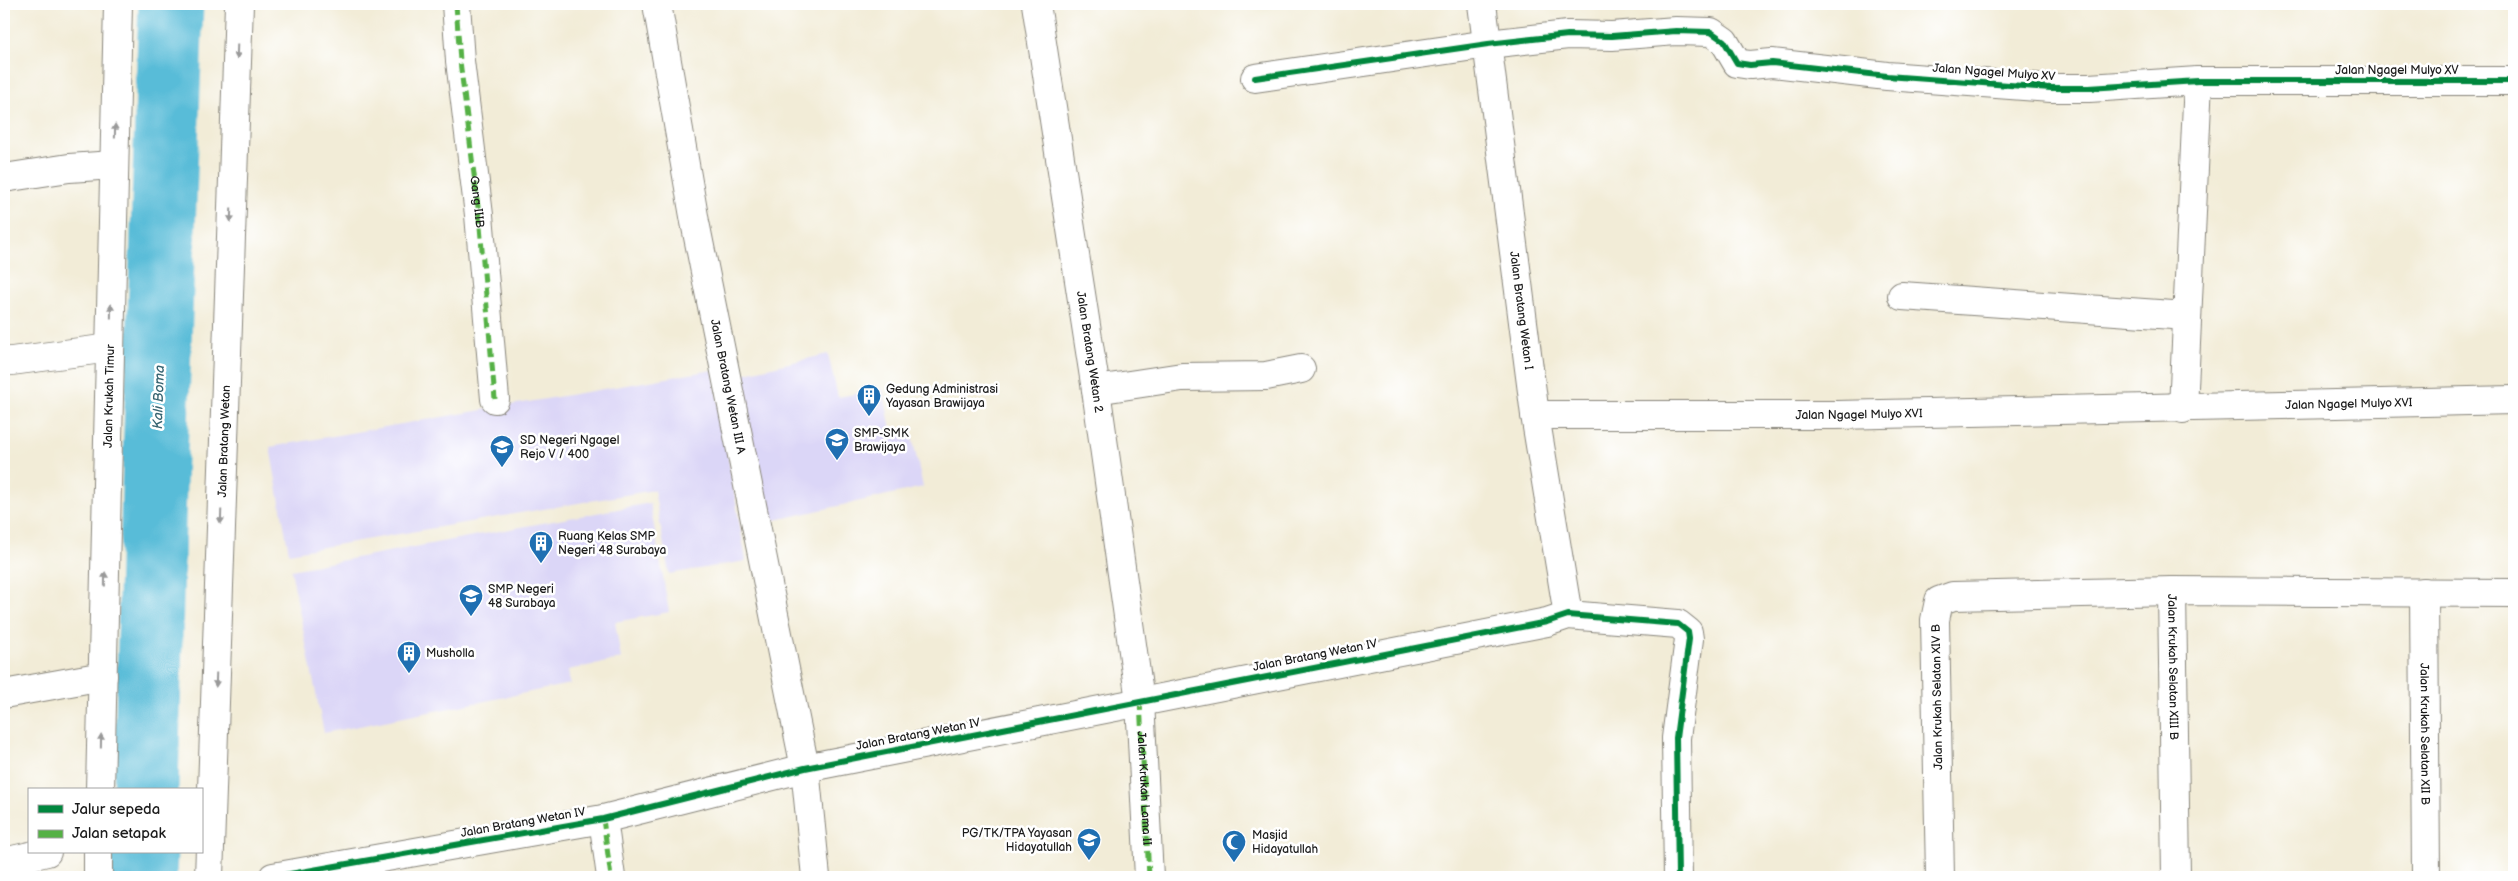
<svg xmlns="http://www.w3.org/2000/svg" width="2518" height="881" font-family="'Balsamiq Sans',sans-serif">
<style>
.built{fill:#dbd6f7}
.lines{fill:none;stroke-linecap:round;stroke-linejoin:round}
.river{stroke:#59bcd8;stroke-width:65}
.street-casing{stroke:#87847a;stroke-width:30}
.secondary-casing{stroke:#87847a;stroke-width:30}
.street{stroke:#fff;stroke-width:28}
.secondary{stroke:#fff;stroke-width:28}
.quiet{stroke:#55b145;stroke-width:5;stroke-dasharray:10 5;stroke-linecap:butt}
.cycleway-casing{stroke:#fff;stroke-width:9}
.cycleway{stroke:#00873e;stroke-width:6}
.oneway{fill:#999}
.labels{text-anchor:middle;stroke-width:5;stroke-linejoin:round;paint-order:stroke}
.street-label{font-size:12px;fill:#1c1c1c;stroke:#fff}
.poi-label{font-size:12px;fill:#1c1c1c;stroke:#fff;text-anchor:start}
.water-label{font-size:14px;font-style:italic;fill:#376471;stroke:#fff}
</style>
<rect width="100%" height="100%" fill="#fff"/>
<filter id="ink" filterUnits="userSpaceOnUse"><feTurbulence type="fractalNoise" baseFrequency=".02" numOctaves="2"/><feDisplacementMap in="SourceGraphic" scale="10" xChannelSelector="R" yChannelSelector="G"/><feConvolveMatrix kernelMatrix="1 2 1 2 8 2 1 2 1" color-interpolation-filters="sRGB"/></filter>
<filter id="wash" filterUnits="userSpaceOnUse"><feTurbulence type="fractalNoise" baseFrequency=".0096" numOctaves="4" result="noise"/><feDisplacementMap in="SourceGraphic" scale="20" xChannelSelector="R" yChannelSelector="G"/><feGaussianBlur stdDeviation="1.12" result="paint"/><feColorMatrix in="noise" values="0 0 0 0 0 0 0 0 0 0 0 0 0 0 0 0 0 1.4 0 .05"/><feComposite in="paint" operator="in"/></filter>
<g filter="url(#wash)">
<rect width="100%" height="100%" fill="#f2ecd7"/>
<!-- built -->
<path class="built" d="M828 354 838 397 883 389 892 435 911 432 923 487 771 521 745 420 737 375Z
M713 370 746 561 669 574 654 490 289 553 270 447Z
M650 503 669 612 615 622 621 659 568 670 570 684 324 733 291 570Z"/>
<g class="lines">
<!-- river -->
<path class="river" d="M146 790 154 487 171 4
M144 877 145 852"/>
</g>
</g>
<g filter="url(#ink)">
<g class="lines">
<defs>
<g id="street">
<path id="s1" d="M456 4 460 61 479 215 495 399"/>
<path id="s2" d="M657 4 695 222 805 768 816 877"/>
<path id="s3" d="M1036 4 1096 390 1140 701 1149 877"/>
<path id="s4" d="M1482 4 1535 415 1568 615"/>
<path d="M1255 78 1488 44 1568 35 1612 36 1676 31 1711 32 1724 41 1737 63 1750 65 1772 63 1887 76 2051 88H2089L2198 81H2514"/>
<path d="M4 178 69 168 114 165"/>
<path d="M1902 296 2187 316"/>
<path d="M4 362 110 348"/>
<path d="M1096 390 1182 377 1266 376 1301 369"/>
<path d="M2183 409 2198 81"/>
<path id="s5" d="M1535 415H1836L2514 400"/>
<path id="s6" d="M2172 591 2176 877"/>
<path id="s7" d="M2424 592 2426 877"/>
<path d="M4 694 103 676"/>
<path d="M603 819 611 877"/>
<path d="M4 862 47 852"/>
<path d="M273 877 603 819 805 768 1547 622 1568 615 1678 624 1688 632 1689 639 1676 738 1678 877"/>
<path d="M1940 877 1935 620 1939 601 1953 596 2172 591 2514 593"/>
</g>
<g id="secondary">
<path id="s8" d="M100 790 118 4"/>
<path d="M98 877V852"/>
<path id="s9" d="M209 877 239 4"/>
</g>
</defs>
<!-- street casing -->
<use href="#street" class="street-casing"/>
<!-- secondary casing -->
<use href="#secondary" class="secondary-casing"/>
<!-- street -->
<use href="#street" class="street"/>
<!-- secondary -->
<use href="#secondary" class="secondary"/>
<!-- quiet -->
<path class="quiet" d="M456 4 460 61 479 215 495 399
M1140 701 1149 877
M603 819 611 877"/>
<defs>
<path id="cycleway" d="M1255 78 1488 44 1568 35 1612 36 1676 31 1711 32 1724 41 1737 63 1750 65 1772 63 1887 76 2051 88H2089L2198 81H2514
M273 877 603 819 805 768 1547 622 1568 615 1678 624 1688 632 1689 639 1676 738 1678 877"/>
</defs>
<!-- cycleway casing -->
<use href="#cycleway" class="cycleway-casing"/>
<!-- cycleway -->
<use href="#cycleway" class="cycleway"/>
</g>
<!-- one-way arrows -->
<defs><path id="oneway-solid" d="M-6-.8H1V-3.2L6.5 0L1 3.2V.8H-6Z" transform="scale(1.25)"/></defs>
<g class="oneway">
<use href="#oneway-solid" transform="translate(237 52) rotate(92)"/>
<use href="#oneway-solid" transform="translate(115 131) rotate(-89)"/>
<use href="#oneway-solid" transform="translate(231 215) rotate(92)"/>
<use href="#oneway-solid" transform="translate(111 311) rotate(-89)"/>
<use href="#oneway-solid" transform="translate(221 517) rotate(92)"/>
<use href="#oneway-solid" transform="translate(105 579) rotate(-89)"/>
<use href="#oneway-solid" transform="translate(216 680) rotate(92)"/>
<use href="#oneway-solid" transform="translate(101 741) rotate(-89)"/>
</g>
</g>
<!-- icons -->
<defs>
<symbol id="building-pin" viewBox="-11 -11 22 30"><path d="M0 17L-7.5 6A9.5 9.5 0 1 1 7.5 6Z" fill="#1f6fb2" stroke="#fff"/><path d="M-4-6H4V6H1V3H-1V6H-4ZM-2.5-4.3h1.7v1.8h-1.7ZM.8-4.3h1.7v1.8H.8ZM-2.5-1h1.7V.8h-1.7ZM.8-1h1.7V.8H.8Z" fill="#fff"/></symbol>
<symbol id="school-pin" viewBox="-11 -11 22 30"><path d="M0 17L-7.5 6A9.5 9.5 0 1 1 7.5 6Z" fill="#1f6fb2" stroke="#fff"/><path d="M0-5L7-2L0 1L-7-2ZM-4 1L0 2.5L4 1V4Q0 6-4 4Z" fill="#fff"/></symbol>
<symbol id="mosque-pin" viewBox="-11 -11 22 30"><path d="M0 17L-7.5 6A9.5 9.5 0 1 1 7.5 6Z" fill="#1f6fb2" stroke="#fff"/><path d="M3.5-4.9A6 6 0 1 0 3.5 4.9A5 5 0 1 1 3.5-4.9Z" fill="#fff"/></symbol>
</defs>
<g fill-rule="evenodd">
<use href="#building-pin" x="855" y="382" width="28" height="38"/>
<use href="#school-pin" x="823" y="426" width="28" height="38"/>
<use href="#school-pin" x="488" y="433" width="28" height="38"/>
<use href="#building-pin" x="527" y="529" width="28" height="38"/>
<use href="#school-pin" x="457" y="582" width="28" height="38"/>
<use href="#building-pin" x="395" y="639" width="28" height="38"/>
<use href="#school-pin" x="1075" y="826" width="28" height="38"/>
<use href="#mosque-pin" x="1220" y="828" width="28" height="38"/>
</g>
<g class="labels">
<!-- street labels -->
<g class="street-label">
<text x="2397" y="74">Jalan Ngagel Mulyo XV</text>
<text transform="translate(1994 72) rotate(4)" y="4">Jalan Ngagel Mulyo XV</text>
<text dy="4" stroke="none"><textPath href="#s1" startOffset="199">Gang IIIB</textPath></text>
<text dy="4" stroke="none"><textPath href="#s4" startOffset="309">Jalan Bratang Wetan I</textPath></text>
<text dy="4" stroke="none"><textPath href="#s3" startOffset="352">Jalan Bratang Wetan 2</textPath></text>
<text dy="4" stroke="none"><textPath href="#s2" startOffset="389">Jalan Bratang Wetan III A</textPath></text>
<text dy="4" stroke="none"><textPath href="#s8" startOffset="394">Jalan Krukah Timur</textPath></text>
<text dy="4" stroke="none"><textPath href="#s5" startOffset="814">Jalan Ngagel Mulyo XVI</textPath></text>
<text dy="4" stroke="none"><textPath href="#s5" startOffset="324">Jalan Ngagel Mulyo XVI</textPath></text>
<text dy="4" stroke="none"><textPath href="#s9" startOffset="436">Jalan Bratang Wetan</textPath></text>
<text transform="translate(1315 655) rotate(-11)" y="4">Jalan Bratang Wetan IV</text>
<text dy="4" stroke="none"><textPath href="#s6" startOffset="76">Jalan Krukah Selatan XIII B</textPath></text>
<text transform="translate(1937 697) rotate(-91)" y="4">Jalan Krukah Selatan XIV B</text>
<text transform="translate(918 734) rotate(-11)" y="4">Jalan Bratang Wetan IV</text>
<text dy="4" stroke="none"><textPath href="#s7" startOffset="142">Jalan Krukah Selatan XII B</textPath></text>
<text dy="4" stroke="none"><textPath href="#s3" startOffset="792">Jalan Krukah Lama II</textPath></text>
<text transform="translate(523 822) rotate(-10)" y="4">Jalan Bratang Wetan IV</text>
</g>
<!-- poi labels -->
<g class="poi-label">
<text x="886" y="393">Gedung Administrasi<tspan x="886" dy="14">Yayasan Brawijaya</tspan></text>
<text x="854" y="437">SMP-SMK<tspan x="854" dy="14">Brawijaya</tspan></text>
<text x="520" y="444">SD Negeri Ngagel<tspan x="520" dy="14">Rejo V / 400</tspan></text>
<text x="558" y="540">Ruang Kelas SMP<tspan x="558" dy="14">Negeri 48 Surabaya</tspan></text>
<text x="488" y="593">SMP Negeri<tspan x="488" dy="14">48 Surabaya</tspan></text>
<text x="426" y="657">Musholla</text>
<text x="1072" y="837" text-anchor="end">PG/TK/TPA Yayasan<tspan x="1072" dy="14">Hidayatullah</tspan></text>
<text x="1252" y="839">Masjid<tspan x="1252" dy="14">Hidayatullah</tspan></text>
</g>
<!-- water labels -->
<g class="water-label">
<text transform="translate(158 397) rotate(-88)" y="5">Kali Boma</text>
</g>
</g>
<!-- margin -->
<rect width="2518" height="881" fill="none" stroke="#fff" stroke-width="20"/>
<!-- legend -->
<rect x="28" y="788" width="175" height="65" fill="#ffffff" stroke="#a4a4a4"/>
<rect x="38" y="805" width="25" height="8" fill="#00873e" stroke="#a4a4a4"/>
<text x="72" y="814" font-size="15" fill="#1c1c1c">Jalur sepeda</text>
<rect x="38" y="830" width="25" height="8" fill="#55b145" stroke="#a4a4a4"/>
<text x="72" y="838" font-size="15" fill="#1c1c1c">Jalan setapak</text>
</svg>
